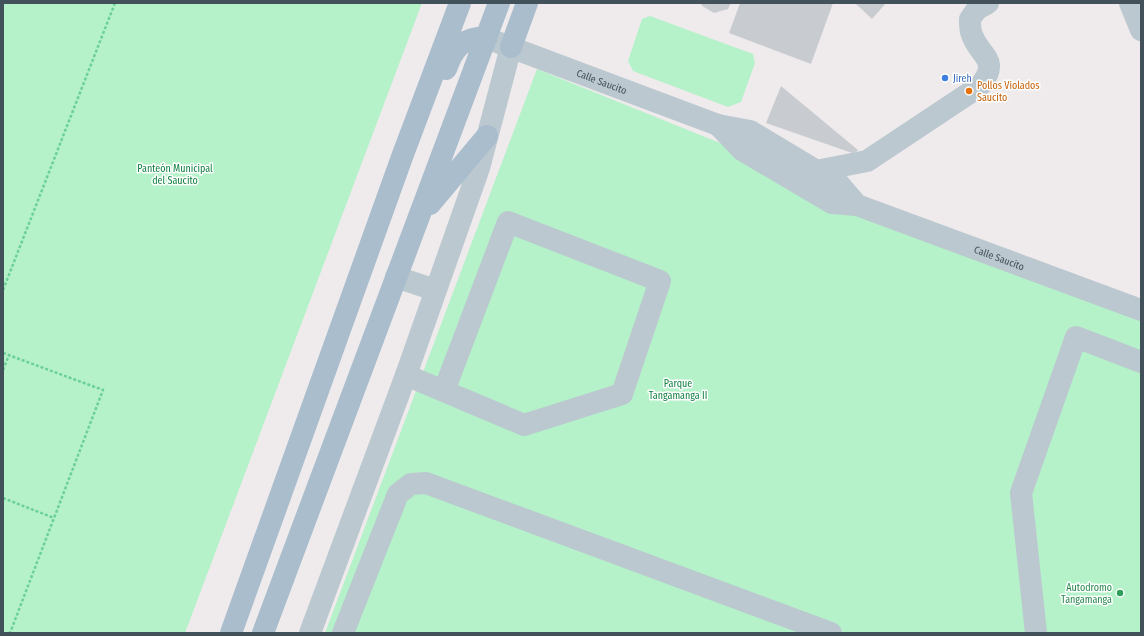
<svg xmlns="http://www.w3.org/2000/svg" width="1144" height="636" font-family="'Fira Sans Condensed',sans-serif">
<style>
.green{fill:#b5f1c9}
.building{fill:#c8ccd1}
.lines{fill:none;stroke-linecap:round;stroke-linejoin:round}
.path{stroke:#6cd199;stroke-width:2.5;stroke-dasharray:3 2;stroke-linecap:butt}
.minor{stroke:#bbc8d0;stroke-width:22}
.major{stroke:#a9bdcd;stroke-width:22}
.shop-dot{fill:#3f7fe0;stroke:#fff;stroke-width:1.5}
.food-dot{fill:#e8710a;stroke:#fff;stroke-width:1.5}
.leisure-dot{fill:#2e9e5b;stroke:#fff;stroke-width:1.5}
.labels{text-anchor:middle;stroke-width:3;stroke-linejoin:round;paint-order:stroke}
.shop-label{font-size:10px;fill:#366cbe;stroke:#fff;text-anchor:start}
.street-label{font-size:10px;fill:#43515a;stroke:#fff}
.food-label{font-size:10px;fill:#c56008;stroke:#fff;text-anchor:start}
.park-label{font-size:10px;fill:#107f41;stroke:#fff}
.leisure-label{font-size:10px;fill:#27864d;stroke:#fff;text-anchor:end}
</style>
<rect width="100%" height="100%" fill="#efebec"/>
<!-- green -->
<path class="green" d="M3 3H422L185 633H3Z
M650 16 753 54 755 63 741 102 728 107 633 71 628 61 642 19Z
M537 69 1141 313V633H325Z"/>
<!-- building -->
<path class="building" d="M701 3H731L728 9 714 13 702 6Z
M740 3H833L811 64 729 33Z
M855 3H886L872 19Z
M781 86 858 150 856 152 852 153 766 123Z"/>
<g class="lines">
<!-- path -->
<path class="path" d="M3 290 115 3
M3 353 103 390 10 633
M3 370 9 355
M3 498 54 518"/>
<!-- minor -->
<g class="minor">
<path d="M1130 3 1141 30"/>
<path id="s1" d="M497 42 718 125 750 131 840 185 857 205"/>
<path id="s2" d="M718 125 742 150 832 203 857 205 1141 310"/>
<path d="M811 172 867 161 980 86C1002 58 978 57 971 32 970 28 970 23 970 19L977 9 988 3"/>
<path d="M396 277 435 290"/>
<path d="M406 375C445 392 485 408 524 425L622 394 660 281 508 222 444 391"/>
<path d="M310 633 406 375 479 168 511 47"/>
<path d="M343 633 398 494 411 484 426 483 831 633"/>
<path d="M1036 633 1021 493 1076 337 1141 362"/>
</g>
<!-- major -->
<path class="major" d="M511 47 527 3
M446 69C454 47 462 38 487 37
M430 204 487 136
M231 633 402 157 460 3
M263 633 499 3"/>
</g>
<!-- markers -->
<circle class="shop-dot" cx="945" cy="78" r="4"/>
<circle class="food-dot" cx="969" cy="91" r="4"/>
<circle class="leisure-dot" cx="1120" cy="593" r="4"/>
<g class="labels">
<!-- shop labels -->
<g class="shop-label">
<text x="953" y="82">Jireh</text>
</g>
<!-- street labels -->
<g class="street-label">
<text dy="4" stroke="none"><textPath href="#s1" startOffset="112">Calle Saucito</textPath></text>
<text dy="4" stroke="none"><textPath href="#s2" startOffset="316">Calle Saucito</textPath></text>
</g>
<!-- food labels -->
<g class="food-label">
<text x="977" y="89">Pollos Violados<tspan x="977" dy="12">Saucito</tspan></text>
</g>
<!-- park labels -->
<g class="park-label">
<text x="175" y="172">Panteón Municipal<tspan x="175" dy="12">del Saucito</tspan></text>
<text x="678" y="387">Parque<tspan x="678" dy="12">Tangamanga II</tspan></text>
</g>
<!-- leisure labels -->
<g class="leisure-label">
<text x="1112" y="591">Autodromo<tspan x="1112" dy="12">Tangamanga</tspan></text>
</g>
</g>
<!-- border -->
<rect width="1144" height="636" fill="none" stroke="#43515a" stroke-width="8"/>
</svg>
